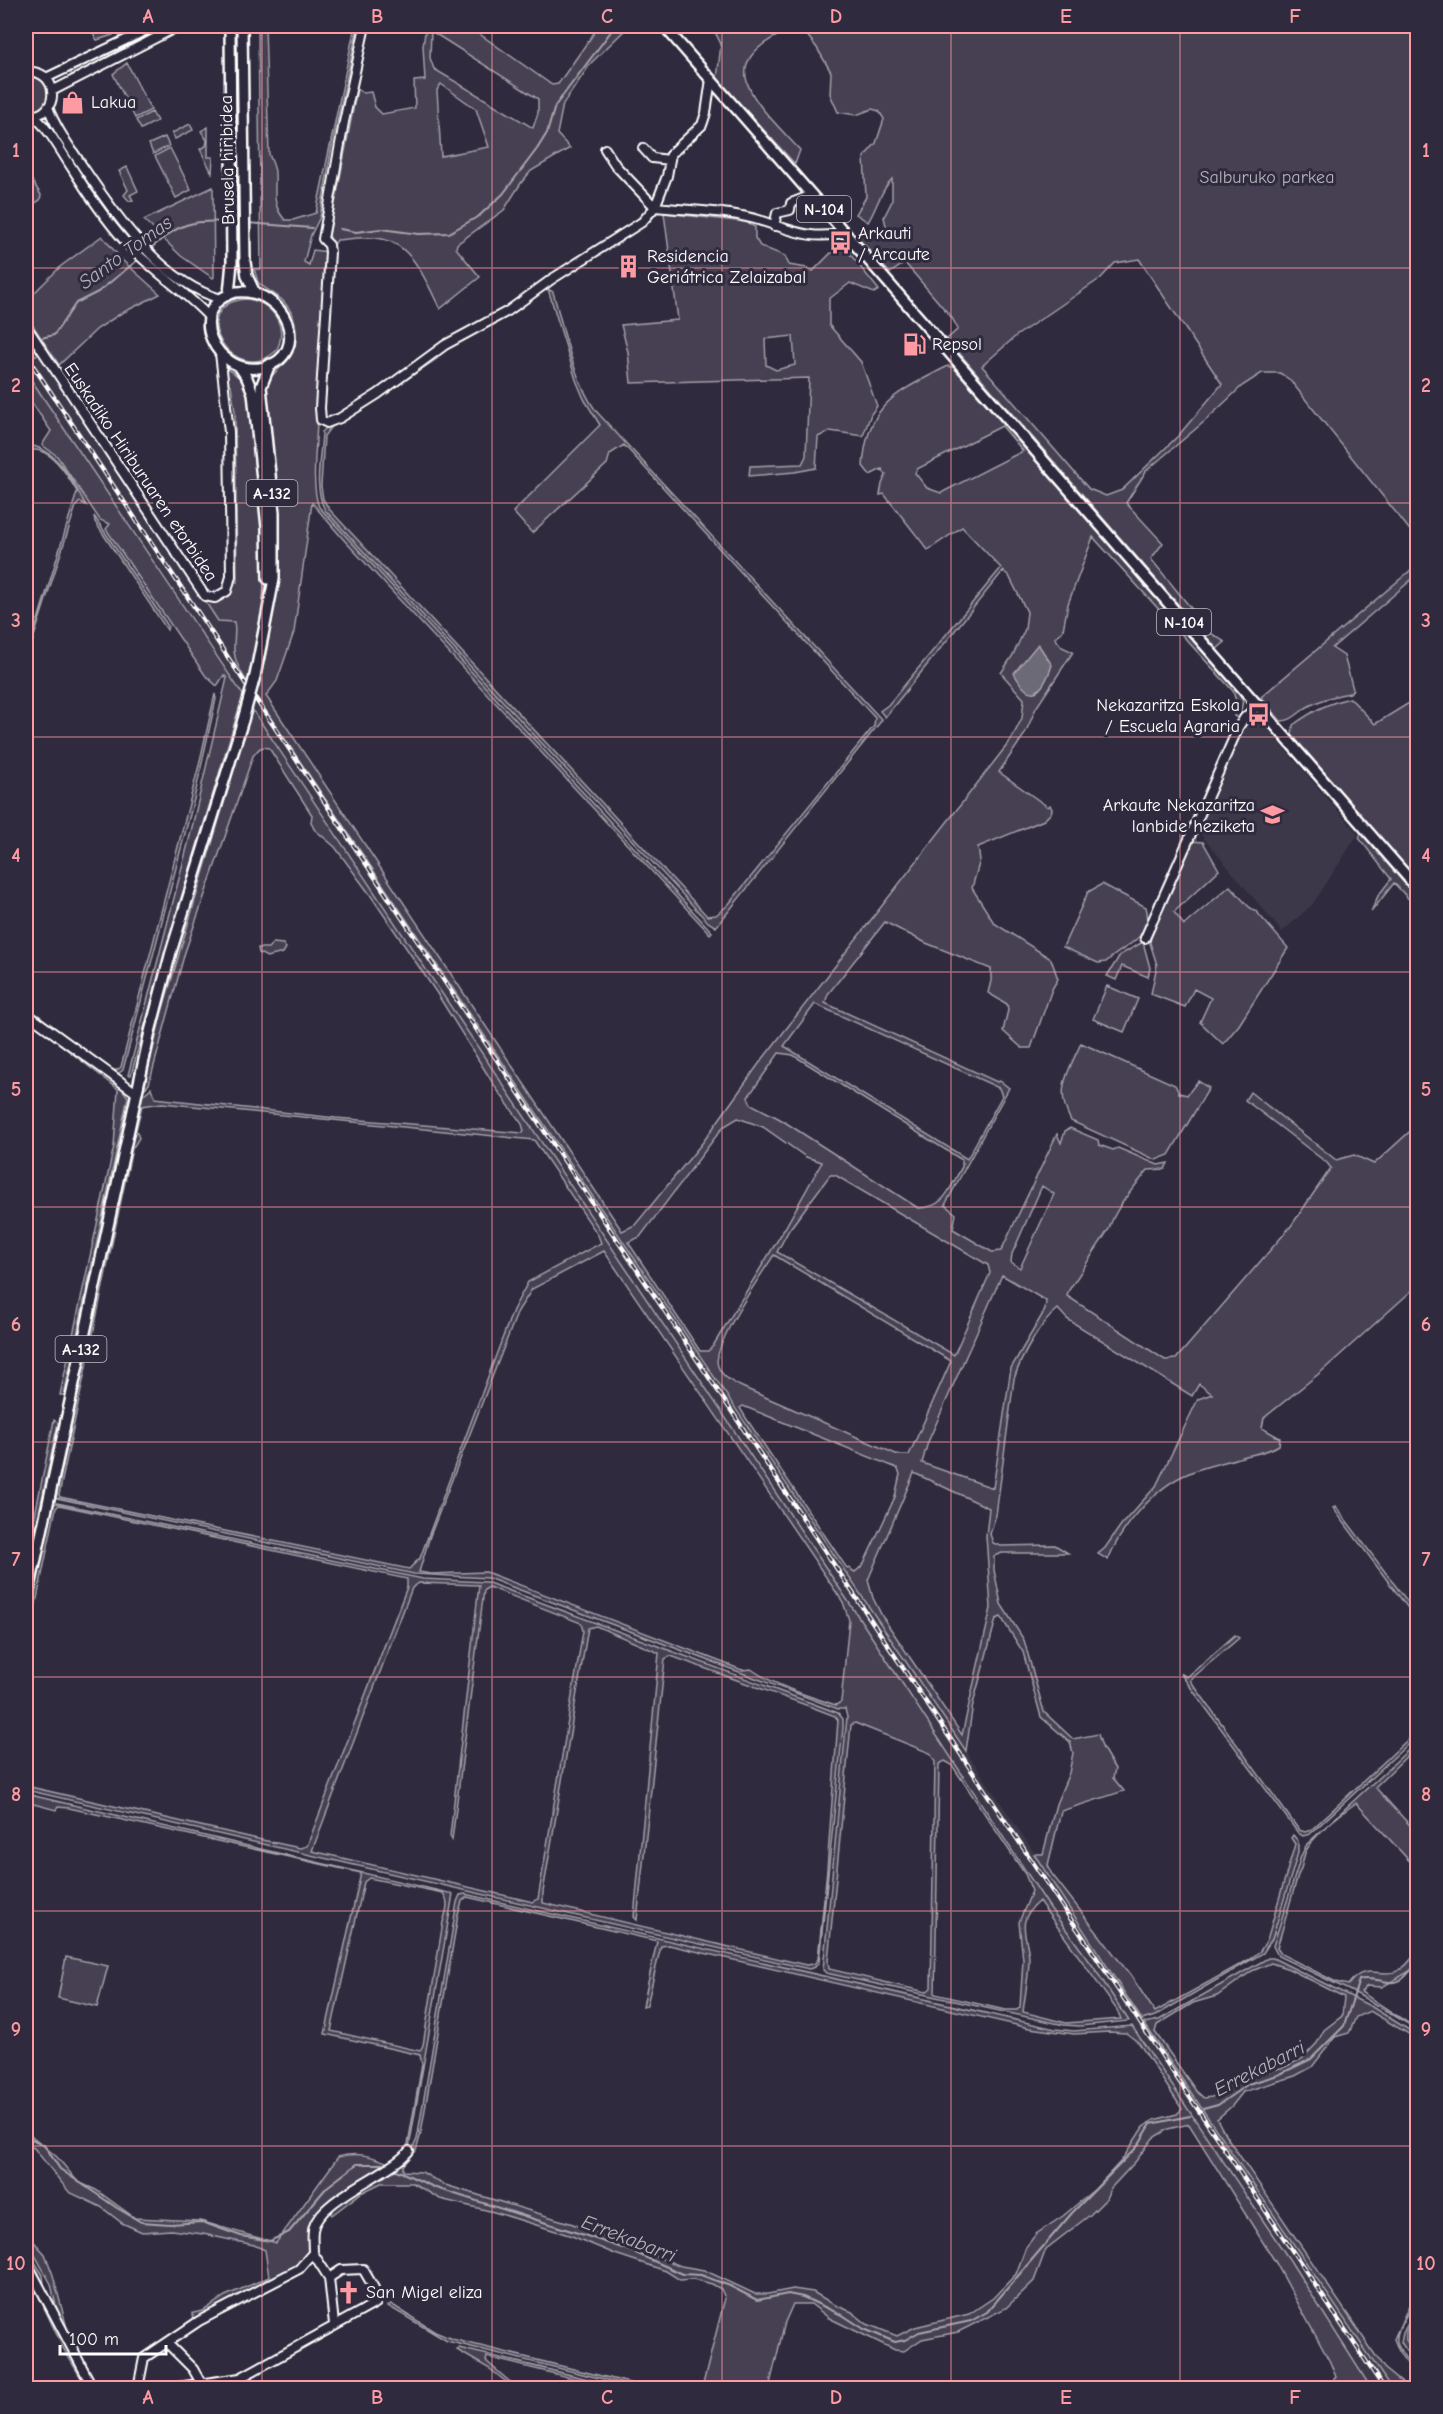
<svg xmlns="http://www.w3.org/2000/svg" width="1443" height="2414" font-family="'Comic Neue',sans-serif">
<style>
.built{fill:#3c3749}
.green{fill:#464152;stroke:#a2a0a8;stroke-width:1.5;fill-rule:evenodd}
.water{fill:#6d6a77;stroke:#a7a6ad;stroke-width:1.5}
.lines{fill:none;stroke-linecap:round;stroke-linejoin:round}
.stream{stroke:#a7a6ad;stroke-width:2}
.minor-casing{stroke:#fff;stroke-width:12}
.major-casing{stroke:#fff;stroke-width:14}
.minor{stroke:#2f2a3d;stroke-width:8}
.major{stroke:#2f2a3d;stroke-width:9}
.rail-casing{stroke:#fff;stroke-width:4.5}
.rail{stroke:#2f2a3d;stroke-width:2;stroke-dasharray:7;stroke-linecap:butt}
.major-bridge-casing{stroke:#fff;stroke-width:14;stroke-linecap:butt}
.major-bridge{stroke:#2f2a3d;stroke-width:9}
.grid{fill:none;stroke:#ff9aa2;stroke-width:1.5;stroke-opacity:0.55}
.labels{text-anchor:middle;stroke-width:6;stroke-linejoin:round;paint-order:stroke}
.shield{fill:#2f2a3d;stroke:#c1bfc5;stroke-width:1.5}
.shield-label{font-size:16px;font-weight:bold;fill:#fff}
.poi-label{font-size:18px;fill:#fff;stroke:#2f2a3d;text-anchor:start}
.street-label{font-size:18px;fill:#fff;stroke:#2f2a3d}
.park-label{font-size:18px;fill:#b5b3ba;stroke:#2f2a3d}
.water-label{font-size:20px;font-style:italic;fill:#b6b4bb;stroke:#2f2a3d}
.neatline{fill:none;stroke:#ff9aa2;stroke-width:2}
.grid-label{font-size:20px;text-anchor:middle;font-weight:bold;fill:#ff9aa2}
</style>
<rect width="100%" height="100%" fill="#2f2a3d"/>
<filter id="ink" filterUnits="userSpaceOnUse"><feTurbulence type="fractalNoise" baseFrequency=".0167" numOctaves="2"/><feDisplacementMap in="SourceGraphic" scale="12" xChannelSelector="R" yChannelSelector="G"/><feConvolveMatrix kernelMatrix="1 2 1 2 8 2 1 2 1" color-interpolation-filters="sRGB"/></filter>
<g filter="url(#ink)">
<!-- built -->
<path class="built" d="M913 329 928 346 914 358 899 341Z
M26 349 30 356 40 354 203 598 234 622 237 634 234 645 236 663 258 699 1028 1843 1221 2139 1391 2388H1371L1289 2259 1093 1966 1050 1908 854 1610 134 530 30 381 26 372Z
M1258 718 1358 834 1313 904 1282 932 1198 831 1244 725 1248 721Z"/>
<!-- green -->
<path class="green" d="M89 26H108L113 35 97 40Z
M162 26H170L118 52 116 49Z
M258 26H265L269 154C271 160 275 167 275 173 276 192 271 204 285 220H293L316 213 355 26H358L332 146 320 217 311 235 304 262 309 265 313 250 327 252 317 404C319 433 309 481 319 507L712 932 710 934 344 540 312 503 294 632 277 681 266 696 622 1231 635 1225 703 1142 758 1065 1011 740 1022 718 1024 699 1001 673 1013 655 1025 629 1027 612 1009 576 1003 571 885 717 880 711 888 705 1001 568 962 527 928 550 884 494 880 495 882 484 886 475 882 469 870 475 863 466C867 402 897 393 948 366L954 368 1239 693 1243 701 1239 719 1234 716 1236 701 1233 691 1093 537 1068 604 1063 630 1055 638 1062 647 1073 652 1036 708 1025 734 999 772 1048 807 1050 805 1052 809 1051 813 1044 820 978 847 980 860 972 888 994 923 1051 959 1058 979 1052 989 1031 1048H1022L1003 1031 1008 1010 1007 1004 988 993 991 981V969L926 943 885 922 828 994 825 1003 997 1082 1000 1081 1009 1088 945 1205 956 1214 953 1229 992 1252 1001 1251 1057 1134 1061 1143 1065 1131 1070 1128 1098 1140 1099 1145 1113 1150 1118 1148 1158 1165 1168 1163 1165 1169 1148 1170C1134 1187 1115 1208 1109 1229L1069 1290 1067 1296 1165 1360 1176 1359 1291 1226 1331 1168 1327 1163 1245 1100 1250 1092 1336 1160 1354 1155 1374 1164 1417 1125V1286L1321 1372 1264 1418 1262 1428 1280 1438 1279 1445C1265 1454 1250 1454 1235 1459 1219 1464 1202 1467 1187 1474 1155 1487 1120 1529 1108 1560L1098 1554 1105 1548 1121 1525 1156 1486 1198 1399 1212 1394 1199 1384 1192 1396 1067 1319 1058 1309C1040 1323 1021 1357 1014 1379L996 1515 990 1534 993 1543 1001 1546 1055 1545 1068 1553H1002L994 1556V1570L1001 1604 1024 1640 1044 1712 1073 1739 1098 1734 1102 1747 1115 1769 1113 1778 1124 1791 1061 1811 1048 1865 1051 1873 1131 1976 1155 2012 1250 1959 1260 1951 1267 1940 1293 1851 1295 1844 1291 1838 1293 1835 1298 1841V1853L1272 1939 1263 1953 1155 2016 1142 2020 1034 1854H1043L1056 1804 1069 1773 1073 1753 1070 1742 1041 1717 1023 1652 1001 1617 996 1619 973 1704 966 1751 258 699C249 683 233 666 234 646 234 637 236 631 234 622L218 621 203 598C219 604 230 599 233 582H237L235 412 231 385H226L224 368H226C237 374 243 380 249 392 259 484 278 583 249 673L259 685C269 643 277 601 279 558 282 502 271 445 266 389 269 376 276 372 285 363 300 346 300 319 284 302 276 293 265 290 258 282L254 269H261ZM1002 426 1023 451 941 493 927 488 915 473 917 469ZM815 1004 999 1088 1002 1096 967 1159 784 1046ZM779 1053 793 1055 962 1160V1167C950 1187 945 1209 918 1208L780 1119 751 1104 748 1097ZM738 1118 763 1127 806 1157 822 1162 785 1228 713 1346 708 1351H700L628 1242 640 1237 723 1127ZM830 1175H835L988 1265 990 1273 954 1355 777 1252 789 1230ZM1042 1186 1054 1194 1020 1268 1011 1262 1012 1254ZM774 1255 951 1361 909 1455H898L742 1387C732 1382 722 1377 718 1366 710 1348 762 1273 774 1255ZM1002 1275 1046 1301 1045 1310 1011 1368 993 1488 922 1463 928 1442ZM743 1406 897 1468 900 1474 895 1497 863 1565 855 1572 846 1567 746 1418 740 1408ZM914 1473 989 1508 986 1536 991 1608 962 1735 882 1616 873 1598 868 1580Z
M426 26H468L552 85 558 84 594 33 587 26H629L591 63 563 104 557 134 570 148 531 171 521 183 504 210 457 244 456 248 480 277 440 309C426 281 411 239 374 238 362 237 349 239 337 240L333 247 329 235 357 89 363 93 371 92 375 107 382 114 415 108 414 81 425 80 423 46ZM431 31 538 99V113L533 128 434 69 430 58ZM441 84 476 109 489 147 441 156 437 90Z
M712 26H1417V539L1290 380 1280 373H1262L1242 386 1205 421 1146 471 1126 503 1163 543 1151 559 1212 634 1225 642 1217 649 947 339 958 329 952 318 905 263 890 273 857 237V233L887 230 884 217 892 201V179C880 191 877 208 868 222L856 214 866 197 864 157 876 143 884 119 879 111 872 109 856 115 838 112 830 94 831 72 817 48 800 26C705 61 754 100 800 150L795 164 717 79 721 44ZM1139 259 1222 384 1178 436 1122 490 1106 496 1089 489 982 366 1016 336 1101 278 1115 263Z
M234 38H239L241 256H236Z
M108 53 110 56 72 75 70 72Z
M127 63 151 110 135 118 113 74Z
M30 76C57 80 52 116 26 111V77Z
M152 112 157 121 141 129 136 120Z
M190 124 193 130 175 139 172 133Z
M208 127V157H213L212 173 200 149 206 146 207 140 201 131Z
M165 137 169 146 153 154 149 144Z
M170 148 191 190 176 198 155 156Z
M127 167 138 191 130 195 133 200 129 201 124 195 128 190 119 171Z
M26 171 41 195 40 200 26 209Z
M83 172 99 196 185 285 183 288C141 256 110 219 81 175Z
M213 187 214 277 213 278 181 256 144 220Z
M664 213 746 222 755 227V238L760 246 785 256 789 265 807 268 813 271 831 253 846 249 879 290 874 293 850 283 829 299V325L861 362 877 406 871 414 863 436 830 431 818 437 816 468 795 472 749 476 750 466 802 464 806 456 809 378 631 383 628 352 621 325 678 320ZM793 336 795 365 776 370 766 365 765 339Z
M102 236 122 260 160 294 120 314 97 329 59 365 26 315V301L61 266Z
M548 289 553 292C564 330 573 379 596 411L882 720 716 927 708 922 325 510C313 487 321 457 322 432L328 426 435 356 438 358 375 401 330 428 324 436 321 486 323 499 329 509 707 916 716 915 728 905 874 726 875 718 624 445 610 454 607 464 532 533 513 512 600 425 584 399 576 380Z
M245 299C271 300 290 327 276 351 234 389 183 306 245 299Z
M26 333 39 354 30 357 26 349Z
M26 372 243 695 173 925 131 1075H128L189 840 227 678 224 675 217 686 205 675 106 529 110 524 100 520 57 456 42 445 51 431 26 394Z
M26 445C57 447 72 481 86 505L80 502 76 506 31 646 26 670V659L77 492C67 474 49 443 26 451Z
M94 516 168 626 167 630 95 522Z
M1417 562V575L1332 648 1344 656 1353 689 1350 693C1336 695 1324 699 1311 705 1300 710 1294 721 1281 721L1261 697 1412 569Z
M215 694 216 699 194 799 123 1070 116 1075 26 1009V1006L100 1062 113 1070H117L121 1067 199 765Z
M1350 698 1375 724 1417 698V880L1292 735 1293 725C1313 711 1325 704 1350 698Z
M252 709 854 1610 1050 1908 1093 1966 1129 2021 1080 2026 1064 2025 826 1973 823 1970 847 1717 845 1709H838L488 1578 414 1574 56 1498 140 1102 142 1096 151 1088 155 1098 336 1118 523 1133 524 1131 522 1124 496 1088 436 992 371 896 335 847 314 829 311 822 312 815 269 748C260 745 258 750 253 756L185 952 149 1084 144 1089 161 1015ZM162 1103 534 1140 598 1235 601 1243 528 1282 513 1310 420 1558 409 1569 60 1497 59 1495 132 1149 139 1138 136 1130 142 1106ZM604 1251 843 1602 849 1620 841 1702 836 1705C808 1696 775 1686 751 1669L742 1670 486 1572 431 1574 419 1572 430 1536 518 1311 532 1289ZM855 1723 930 1753 935 1762 931 1988 926 1992 829 1969 828 1961 851 1725ZM945 1761 952 1765 1025 1874 1032 1891 1019 1922 1023 1960 1020 2007 1017 2010H1005L935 1994 939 1764ZM1039 1901 1117 2010 1121 2019 1066 2023 1023 2012C1025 1995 1029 1976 1029 1959 1028 1934 1014 1923 1039 1901Z
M1361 833 1417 898V908L1394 883 1371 912 1378 896 1391 879 1359 838Z
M1192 841 1203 842 1219 870 1174 912 1184 925 1230 886 1249 907 1256 911 1288 948 1239 1025 1223 1044 1200 1022 1211 998 1194 989 1185 1007 1151 994 1157 965 1150 943 1151 936Z
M1102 884 1146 907C1155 938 1125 944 1106 962L1098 963 1063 947 1088 892Z
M1143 942 1150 968 1148 977 1122 966 1116 980 1107 976 1120 955Z
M273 943 283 944 286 948 283 953 267 957 259 953 258 948H268Z
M1107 986 1138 999 1124 1032 1093 1019Z
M26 1016 122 1089 128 1097 64 1395H60L114 1146 118 1089 26 1018Z
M1081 1043 1175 1085 1179 1093 1187 1095 1198 1081 1209 1088 1169 1155 1156 1160 1071 1121C1054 1089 1068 1073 1081 1043Z
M54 1420 58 1423 26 1574V1560Z
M57 1503 423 1579 486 1582 838 1713 843 1719V1728L819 1962 815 1967 809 1969 26 1790V1786L262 1840 300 1848 307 1846 407 1587V1579L59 1505 56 1508 26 1651V1634L53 1504ZM419 1583 479 1585 450 1836 452 1840 484 1590 489 1587 581 1623 583 1631 538 1899 533 1902 312 1851 412 1588ZM596 1626 659 1653 634 1917 637 1920 665 1659 671 1656 814 1708 835 1716 838 1720 827 1869 818 1959 814 1964 806 1965 543 1903V1892L588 1628Z
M1336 1507 1417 1614V1620L1333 1508Z
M1235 1635 1239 1638 1190 1680 1299 1830 1305 1832 1311 1830 1417 1731V1736L1310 1834 1303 1836 1298 1833 1180 1673 1187 1677Z
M1417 1742V1746L1375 1787 1417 1833V1869L1356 1803C1339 1815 1318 1831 1307 1849 1302 1857 1304 1866 1298 1875L1277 1948 1281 1954 1336 1982 1348 1985C1372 1953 1389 1996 1417 1951V1967L1382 1987 1367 1986 1361 1992 1417 2029 1359 1995 1278 1956 1273 1946 1301 1856 1307 1844Z
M26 1794 453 1894 409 2148 401 2158 317 2212 311 2226 309 2251 301 2262 289 2271 194 2321 193 2313 203 2311 225 2296 269 2277 265 2250 254 2245 203 2234 171 2230 142 2232 122 2223 101 2207 69 2192 34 2148 26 2144V2131L57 2157 78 2182 96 2190 135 2218 200 2221 276 2243 338 2157C357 2152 370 2155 388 2163L402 2155 408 2144 422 2064 420 2055 325 2034 361 1873 69 1808 58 1807 56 1810 26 1802ZM369 1878 443 1893C450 1903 446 1912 443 1922L423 2045 420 2051 331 2031 364 1882Z
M465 1894 1055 2029 1074 2031 1132 2026 1289 2259 1371 2388H1340L1338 2383 1332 2388H1326L1336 2377 1330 2362 1276 2263 1189 2124 1168 2129 1153 2138 1136 2161 1110 2189 1106 2199 1090 2215 1046 2249 1034 2281 1006 2308 958 2332 922 2339 904 2351 895 2350 829 2318 811 2304H793L785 2322 769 2388H702L725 2298 721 2289 712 2284 693 2279 680 2280 666 2271 615 2254 572 2236 494 2212 440 2199 413 2183H381L361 2193 332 2215 328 2209 402 2163 411 2152 417 2139 457 1902 460 1895ZM467 1897 657 1941 643 2006 647 2005 661 1946 669 1945 1029 2028 1074 2034 1109 2032 1126 2033 1139 2043 1182 2109 1177 2114 1154 2120 1143 2127 1122 2160 1095 2189 1063 2216 1036 2234 1026 2247 1016 2274 993 2298 969 2314 915 2327 897 2336 867 2324 852 2312 833 2304 813 2292 793 2289 768 2294H755L704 2270 681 2266 573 2224 442 2184 422 2172 403 2171V2166L416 2151 421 2133 458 1915 462 1901Z
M66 1957 108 1966 97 2007 58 1998Z
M1268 1958H1273L1372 2007 1417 2035V2039L1370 2011 1356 2017 1349 2033 1335 2037 1312 2067 1295 2076 1243 2092 1232 2106 1217 2119 1225 2134 1384 2368 1401 2382 1405 2388H1391L1144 2023 1159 2020ZM1271 1963 1289 1969 1344 1997 1342 2016 1324 2030 1317 2043 1302 2059 1285 2067 1238 2078 1212 2097 1204 2098 1196 2091 1155 2032 1157 2025 1193 2003 1217 1996 1252 1971Z
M26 2233 45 2254 53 2275 68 2332 66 2333 56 2306 51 2284 30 2246 26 2243Z
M26 2248 43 2275 44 2285 26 2253Z
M26 2264 60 2337 90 2388H87L63 2348 26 2269Z
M1417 2287C1418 2306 1395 2324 1397 2341 1399 2353 1411 2364 1417 2374V2377L1400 2354 1394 2339Z
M391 2304 435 2332 452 2339 650 2388H640L447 2341 388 2306Z
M1417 2306 1406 2332V2340L1417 2357V2368L1401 2342 1403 2333Z
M459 2348 625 2388H612L487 2357 486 2361 517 2388H514L490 2369 457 2350Z"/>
<!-- water -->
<path class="water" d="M1038 644 1052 665C1043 692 1031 706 1014 673Z"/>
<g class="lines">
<!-- stream -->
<path class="stream" d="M247 223 312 228
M340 229 356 232 381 229 419 234 449 233 479 216 503 194 537 149 547 133 555 106 615 26
M150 249C179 223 191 220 229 222
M41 338 54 335 76 303 98 292 139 259
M26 346 33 343
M1203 2109 1218 2105 1248 2084 1278 2075 1311 2059 1344 2026 1359 1980C1374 1975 1389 1987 1401 1980 1407 1976 1412 1968 1418 1963
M26 2136 44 2145 60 2169 117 2208 141 2222 170 2224 202 2222 241 2236 270 2241 289 2232 327 2187 357 2164H382L387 2166
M392 2168 436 2188 581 2234 631 2251 683 2274 701 2275 730 2286 757 2300 788 2294 803 2297 844 2316 864 2329 895 2342 905 2340 919 2332 971 2321 987 2312 1072 2213 1137 2147 1151 2124 1190 2116"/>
<defs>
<path id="minor" d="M365 26 344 122 323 239 329 245 330 252 320 408 321 420 327 423 340 418 378 394 445 345 508 311 552 279 642 222 655 207C683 210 714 210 742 216 780 223 806 244 845 232
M26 72C61 68 61 120 26 115
M46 78 155 26
M52 91 179 26
M48 107C56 129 70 147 83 167 116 216 161 282 221 299
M33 115C50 130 60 150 72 168 87 192 104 217 123 239 149 269 183 289 209 317
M643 148 652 158 670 160
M605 149 616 166 655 207 667 176 671 154 702 125 706 113 711 79
M774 226 777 213 790 210 791 203 812 195
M26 326 201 590 205 596 215 598 227 591 231 576 229 432 220 353
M1145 938 1239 726 1245 717 1258 706
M26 1013 135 1092
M313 2253C313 2246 312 2237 313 2230 318 2199 389 2175 409 2151
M26 2261 93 2388
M167 2343 193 2369 201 2383
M138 2388 144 2358 199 2321 299 2269 313 2253 329 2278
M170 2388 240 2378 376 2303 374 2288 363 2269 341 2270 329 2278 334 2324"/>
<path id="major" d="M242 26 245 262 247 276 255 293
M664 26 1418 889
M236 292C287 287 312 355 264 367 216 379 182 306 236 292Z
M229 294 232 262 230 26
M239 366 247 378 253 393 267 527 268 579
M255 676 274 579V513L261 387 270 364
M26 1605 150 1032 171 952 243 720"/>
</defs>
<!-- minor casing -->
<use href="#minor" class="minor-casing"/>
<!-- major casing -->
<use href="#major" class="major-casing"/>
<!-- minor -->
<use href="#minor" class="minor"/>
<!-- major -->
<use href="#major" class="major"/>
<defs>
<path id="rail" d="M26 355 1384 2388"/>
</defs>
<!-- rail casing -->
<use href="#rail" class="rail-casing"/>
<!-- rail -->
<use href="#rail" class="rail"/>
<defs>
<path id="major-bridge" d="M243 720 255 676"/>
</defs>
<!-- major-bridge casing -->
<use href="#major-bridge" class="major-bridge-casing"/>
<!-- major-bridge -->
<use href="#major-bridge" class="major-bridge"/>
</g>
</g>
<!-- grid -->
<path class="grid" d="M262 26V2388M492 26V2388M722 26V2388M951 26V2388M1180 26V2388M26 268H1418M26 503H1418M26 737H1418M26 972H1418M26 1207H1418M26 1442H1418M26 1677H1418M26 1911H1418M26 2146H1418"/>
<!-- icons -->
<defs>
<symbol id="shop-bare" viewBox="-9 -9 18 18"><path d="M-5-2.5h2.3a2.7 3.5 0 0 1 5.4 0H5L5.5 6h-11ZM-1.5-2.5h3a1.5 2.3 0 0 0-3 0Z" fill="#ff9aa2" stroke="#2f2a3d" stroke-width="2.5" paint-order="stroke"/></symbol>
<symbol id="bus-bare" viewBox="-9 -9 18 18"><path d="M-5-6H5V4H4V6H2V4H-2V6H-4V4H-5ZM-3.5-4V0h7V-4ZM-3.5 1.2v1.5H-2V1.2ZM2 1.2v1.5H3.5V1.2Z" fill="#ff9aa2" stroke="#2f2a3d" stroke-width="2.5" paint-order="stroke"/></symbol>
<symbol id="building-bare" viewBox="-9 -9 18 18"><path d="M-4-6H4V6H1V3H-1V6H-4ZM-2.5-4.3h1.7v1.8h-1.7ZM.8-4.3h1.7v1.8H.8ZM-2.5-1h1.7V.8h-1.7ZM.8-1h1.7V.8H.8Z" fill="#ff9aa2" stroke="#2f2a3d" stroke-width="2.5" paint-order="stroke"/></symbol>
<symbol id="fuel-bare" viewBox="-9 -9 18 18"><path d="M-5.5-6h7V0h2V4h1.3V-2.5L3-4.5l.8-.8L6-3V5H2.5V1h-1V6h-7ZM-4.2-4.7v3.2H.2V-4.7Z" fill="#ff9aa2" stroke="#2f2a3d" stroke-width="2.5" paint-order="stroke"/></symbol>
<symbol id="university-bare" viewBox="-9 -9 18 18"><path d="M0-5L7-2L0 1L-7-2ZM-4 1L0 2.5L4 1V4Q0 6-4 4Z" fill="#ff9aa2" stroke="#2f2a3d" stroke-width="2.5" paint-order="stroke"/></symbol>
<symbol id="church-bare" viewBox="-9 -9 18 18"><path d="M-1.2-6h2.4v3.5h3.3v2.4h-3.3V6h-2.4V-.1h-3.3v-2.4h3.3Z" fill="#ff9aa2" stroke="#2f2a3d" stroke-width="2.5" paint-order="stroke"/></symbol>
</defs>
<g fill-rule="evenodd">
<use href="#shop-bare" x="56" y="86" width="33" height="33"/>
<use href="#bus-bare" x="824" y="226" width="33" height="33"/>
<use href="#building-bare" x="612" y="250" width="33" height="33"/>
<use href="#fuel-bare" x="898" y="328" width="33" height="33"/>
<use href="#bus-bare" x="1242" y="698" width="33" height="33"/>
<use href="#university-bare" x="1256" y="798" width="33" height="33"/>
<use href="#church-bare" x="332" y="2276" width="33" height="33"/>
</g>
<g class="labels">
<!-- shield labels -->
<g class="shield">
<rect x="797" y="196" width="54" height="26" rx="4.5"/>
<rect x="246.5" y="480" width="51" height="26" rx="4.5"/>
<rect x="1157" y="609" width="54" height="26" rx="4.5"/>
<rect x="55.5" y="1336" width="51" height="26" rx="4.5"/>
</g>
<g class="shield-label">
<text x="824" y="215">N-104</text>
<text x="272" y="499">A-132</text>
<text x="1184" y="628">N-104</text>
<text x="81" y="1355">A-132</text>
</g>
<!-- poi labels -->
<g class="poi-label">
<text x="91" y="108">Lakua</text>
<text x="858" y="239">Arkauti<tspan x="858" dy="21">/ Arcaute</tspan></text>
<text x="647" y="262">Residencia<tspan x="647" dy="21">Geriátrica Zelaizabal</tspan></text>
<text x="932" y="350">Repsol</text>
<text x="1240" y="711" text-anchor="end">Nekazaritza Eskola<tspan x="1240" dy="21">/ Escuela Agraria</tspan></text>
<text x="1255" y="811" text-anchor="end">Arkaute Nekazaritza<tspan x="1255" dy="21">lanbide heziketa</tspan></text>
<text x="366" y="2298">San Migel eliza</text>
</g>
<!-- street labels -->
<g class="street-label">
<text transform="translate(227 160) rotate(-91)" y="6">Brusela hiribidea</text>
<text transform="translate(141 472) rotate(56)" y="6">Euskadiko Hiriburuaren etorbidea</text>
</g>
<!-- park labels -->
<g class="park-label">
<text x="1267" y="183">Salburuko parkea</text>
</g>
<!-- water labels -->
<g class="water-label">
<text transform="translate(125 252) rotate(-36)" y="7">Santo Tomas</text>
<text transform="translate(1259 2068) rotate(-27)" y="7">Errekabarri</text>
<text transform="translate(629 2238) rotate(21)" y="7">Errekabarri</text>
</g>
</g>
<!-- margin -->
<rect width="1443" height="2414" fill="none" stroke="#2f2a3d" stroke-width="66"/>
<!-- scale -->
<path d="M60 2345v9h106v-9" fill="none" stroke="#ffffff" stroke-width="3"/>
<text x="69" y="2345" font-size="18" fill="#ffffff" stroke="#2f2a3d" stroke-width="4.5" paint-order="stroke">100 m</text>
<rect x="33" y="33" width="1377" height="2348" class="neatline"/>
<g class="grid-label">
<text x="148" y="23">A</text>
<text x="377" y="23">B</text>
<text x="607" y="23">C</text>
<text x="836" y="23">D</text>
<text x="1066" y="23">E</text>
<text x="1295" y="23">F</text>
<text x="16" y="157">1</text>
<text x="1426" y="157">1</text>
<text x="16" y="392">2</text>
<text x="1426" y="392">2</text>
<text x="16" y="627">3</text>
<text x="1426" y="627">3</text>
<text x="16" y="862">4</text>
<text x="1426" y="862">4</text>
<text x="16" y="1096">5</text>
<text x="1426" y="1096">5</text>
<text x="16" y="1331">6</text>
<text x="1426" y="1331">6</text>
<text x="16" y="1566">7</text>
<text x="1426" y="1566">7</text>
<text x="16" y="1801">8</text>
<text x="1426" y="1801">8</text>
<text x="16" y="2036">9</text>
<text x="1426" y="2036">9</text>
<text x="16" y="2270">10</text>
<text x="1426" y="2270">10</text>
<text x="148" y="2404">A</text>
<text x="377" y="2404">B</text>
<text x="607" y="2404">C</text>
<text x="836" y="2404">D</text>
<text x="1066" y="2404">E</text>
<text x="1295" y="2404">F</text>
</g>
</svg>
